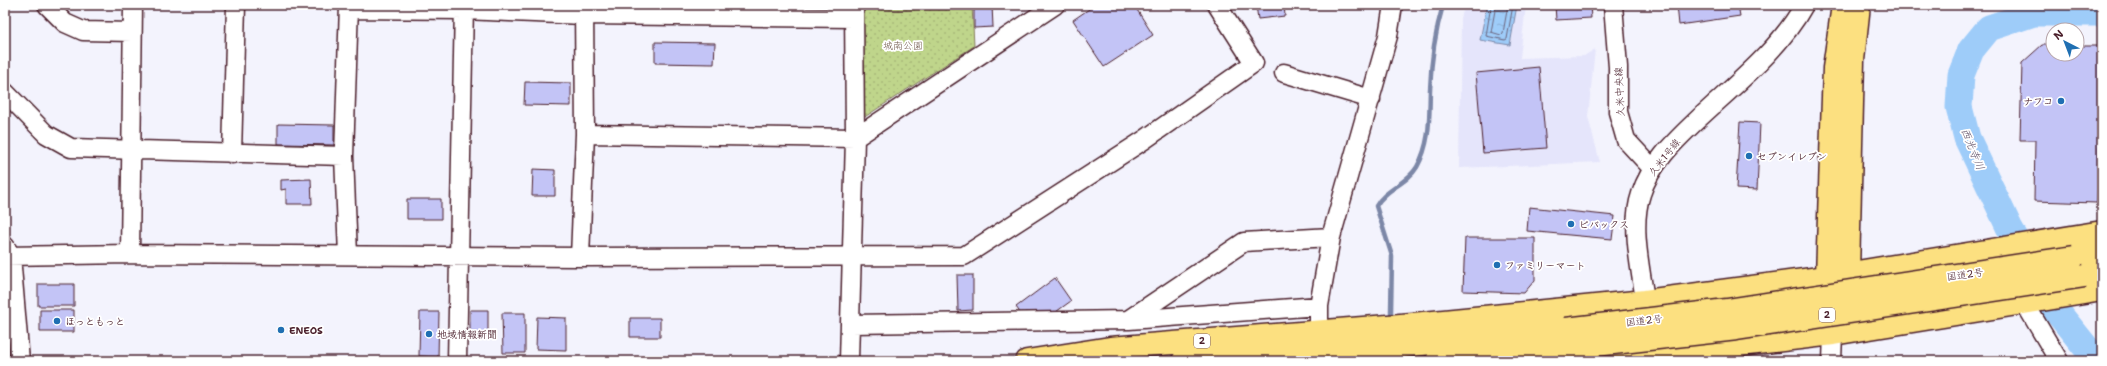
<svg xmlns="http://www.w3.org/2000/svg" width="2107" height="366" font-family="'Shantell Sans','Klee One',sans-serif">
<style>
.built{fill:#e5e5fb}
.park{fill:url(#park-dots);stroke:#847a5b}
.water{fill:url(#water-ripples);stroke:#7c87a7}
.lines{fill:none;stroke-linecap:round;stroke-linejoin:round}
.shore{stroke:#6c647d;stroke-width:1}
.stream{stroke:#7c87a7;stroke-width:4.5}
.river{stroke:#9eccf9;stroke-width:27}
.building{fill:#c3c4f6;stroke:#4a1f2b}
.minor-casing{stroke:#4a1f2b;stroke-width:21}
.highway-casing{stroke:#4a1f2b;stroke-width:25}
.minor{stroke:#fff;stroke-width:18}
.highway{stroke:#fce080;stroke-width:22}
.highway-bridge-casing{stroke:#4a1f2b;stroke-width:25;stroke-linecap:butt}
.highway-bridge{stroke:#fce080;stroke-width:22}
.poi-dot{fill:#1f6fb2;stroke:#fff;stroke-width:1.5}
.labels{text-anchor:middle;stroke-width:3.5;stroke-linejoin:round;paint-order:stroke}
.shield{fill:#fff;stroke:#80626b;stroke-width:1}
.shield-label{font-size:9px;font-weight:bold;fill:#4a1f2b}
.park-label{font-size:10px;fill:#6d5648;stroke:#fff}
.street-label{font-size:10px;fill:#4a1f2b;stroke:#fff}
.poi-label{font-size:10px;font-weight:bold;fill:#4a1f2b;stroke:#fff;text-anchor:start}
.water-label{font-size:11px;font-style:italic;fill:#635369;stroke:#fff}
</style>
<defs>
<pattern id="park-dots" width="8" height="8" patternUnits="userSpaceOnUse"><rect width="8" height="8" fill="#bfd58b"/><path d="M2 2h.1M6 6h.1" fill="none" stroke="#a6b678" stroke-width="1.8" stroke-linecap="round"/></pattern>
<pattern id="water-ripples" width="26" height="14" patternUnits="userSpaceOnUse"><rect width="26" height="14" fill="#9eccf9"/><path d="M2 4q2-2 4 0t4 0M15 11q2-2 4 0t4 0" fill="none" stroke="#8aafd6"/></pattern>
</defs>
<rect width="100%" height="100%" fill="#f3f3fd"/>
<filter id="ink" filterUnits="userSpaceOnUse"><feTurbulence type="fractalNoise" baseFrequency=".025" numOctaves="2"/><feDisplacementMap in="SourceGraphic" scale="8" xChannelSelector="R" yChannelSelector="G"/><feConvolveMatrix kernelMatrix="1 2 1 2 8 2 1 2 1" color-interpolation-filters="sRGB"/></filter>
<g filter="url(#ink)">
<!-- built -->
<path class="built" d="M1465 5H1526L1520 58 1584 56 1595 49 1588 117 1600 162 1459 168 1461 18Z"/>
<!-- park -->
<path class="park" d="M862 5H972L974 46 863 118Z"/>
<!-- water -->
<path class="water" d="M1487 5H1517L1510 45 1480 40Z"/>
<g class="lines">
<!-- shore -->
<path class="shore" d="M1491 5 1486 36 1505 40 1507 39 1513 5
M1496 5 1491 32 1501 35 1503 33 1508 5"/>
<!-- stream -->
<path class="stream" d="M1392 320 1391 312 1392 256 1376 206C1385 189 1407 184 1417 167 1431 142 1429 117 1430 90 1431 62 1435 32 1443 5"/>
<!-- river -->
<path class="river" d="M2097 361 2055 309 2009 227 1967 138 1959 107 1961 75 1971 50 1989 28 2034 13H2102"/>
</g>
<!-- building -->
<path class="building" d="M974 5H992L993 27 974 28Z
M1095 5H1134L1153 35 1104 67 1073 20Z
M1256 5H1284L1285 16 1258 19Z
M1555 5H1590L1591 18 1556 20Z
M1677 5H1738L1740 16 1679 25Z
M655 42 715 43 714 64 655 63Z
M2042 45H2053V54H2077V46H2102V147H2099L2097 203 2034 201 2035 140H2020L2022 63Z
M1539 67 1546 148 1483 153 1476 73Z
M525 82 571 83V106L524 105Z
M1740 122 1760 123 1757 190 1736 189Z
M278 124 334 125V145L278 144Z
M533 169 555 170V196H532Z
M311 179 312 204H286V189L281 190V180Z
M407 199H441V219H407Z
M1529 207 1615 216 1612 239 1527 231Z
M1465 238H1535V280L1524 293 1463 291Z
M957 275H973V310L958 311Z
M1055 278 1071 301 1053 314 1022 315 1016 307Z
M38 284H74V306H38Z
M40 310H74V332H40Z
M470 310H488V336H470Z
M420 312H439L438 357 419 356Z
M502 313H525V353H503Z
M537 317 566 318V350L536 349Z
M630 318H660V337H630Z"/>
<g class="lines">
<defs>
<path id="minor" d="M47 5 65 23 83 31 132 32
M1613 5 1618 67V112L1626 140 1653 169
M349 9 464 10 584 15 854 18
M1284 73 1371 99
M5 92 46 134 71 148 344 156
M585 134 855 138 1055 5
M232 154 236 5
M5 246 11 256 20 361
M130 254 133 5
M348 255 344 156 349 5
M5 256 130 254 580 257 964 256 1144 140 1254 63 1217 5
M580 257 585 134 584 5
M2024 302 2059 361
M1647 314C1643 278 1629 229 1641 194 1650 165 1674 142 1695 122 1733 86 1779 51 1804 5
M1129 320 1319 306
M851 324 1128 320 1244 242 1331 237
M1319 332V306L1331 237 1388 36 1393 5
M457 361 464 5
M849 361 855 138 854 5
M1832 361 1833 334"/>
<path id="highway" d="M2074 257 2102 252
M2085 276 2102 274
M1845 286 1848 273 1853 60 1859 5
M1829 291 1827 277 1834 68 1843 5
M1027 361 1110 348 1413 324 1645 301 1827 277 2102 232
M1183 361 1374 349 1566 329
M1437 361 1569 348
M1608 361 1833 334 2102 290"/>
</defs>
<!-- minor casing -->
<use href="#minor" class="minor-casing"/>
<!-- highway casing -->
<use href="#highway" class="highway-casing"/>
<!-- minor -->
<use href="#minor" class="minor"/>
<!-- highway -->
<use href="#highway" class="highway"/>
<defs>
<path id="highway-bridge" d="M1566 329 1727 310 2074 257
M1569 348 1737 329 2085 276"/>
</defs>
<!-- highway-bridge casing -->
<use href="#highway-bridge" class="highway-bridge-casing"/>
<!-- highway-bridge -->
<use href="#highway-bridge" class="highway-bridge"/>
</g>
</g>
<!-- markers -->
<g class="poi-dot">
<circle cx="2061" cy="101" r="4"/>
<circle cx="1749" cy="156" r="4"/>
<circle cx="1571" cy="224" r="4"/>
<circle cx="1497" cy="265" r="4"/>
<circle cx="57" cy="321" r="4"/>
<circle cx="281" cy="330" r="4"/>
<circle cx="429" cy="334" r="4"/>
</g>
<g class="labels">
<!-- shield labels -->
<g class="shield">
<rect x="1819" y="308" width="16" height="14" rx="3"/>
<rect x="1194" y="334" width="16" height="14" rx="3"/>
</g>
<g class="shield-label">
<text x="1827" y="318">2</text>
<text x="1202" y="344">2</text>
</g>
<!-- park labels -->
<g class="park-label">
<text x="903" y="49">城南公園</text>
</g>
<!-- street labels -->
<g class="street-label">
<text transform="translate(1619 92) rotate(-93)" y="4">久米中央線</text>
<text transform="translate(1664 157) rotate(-52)" y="4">久米1号線</text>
<text transform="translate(1965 274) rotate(-8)" y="4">国道2号</text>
<text transform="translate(1644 320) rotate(-7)" y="4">国道2号</text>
</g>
<!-- poi labels -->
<g class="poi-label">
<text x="2053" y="105" text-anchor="end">ナフコ</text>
<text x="1757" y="160">セブンイレブン</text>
<text x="1579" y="228">ビバックス</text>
<text x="1505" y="269">ファミリーマート</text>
<text x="65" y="325">ほっともっと</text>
<text x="289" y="334">ENEOS</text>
<text x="437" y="338">地域情報新聞</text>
</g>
<!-- water labels -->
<g class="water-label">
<text transform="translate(1973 149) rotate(68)" y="4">西光寺川</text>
</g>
</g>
<!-- margin -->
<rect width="2107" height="366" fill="none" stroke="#fff" stroke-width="20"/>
<rect x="10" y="10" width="2087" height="346" fill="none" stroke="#4a1f2b" stroke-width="1.5" filter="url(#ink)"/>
<!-- north arrow -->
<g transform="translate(2065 42) rotate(318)"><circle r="19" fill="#ffffff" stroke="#b7a5aa"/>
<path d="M0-3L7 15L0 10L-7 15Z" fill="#1f6fb2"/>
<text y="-6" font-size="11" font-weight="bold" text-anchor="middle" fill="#4a1f2b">N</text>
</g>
</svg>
